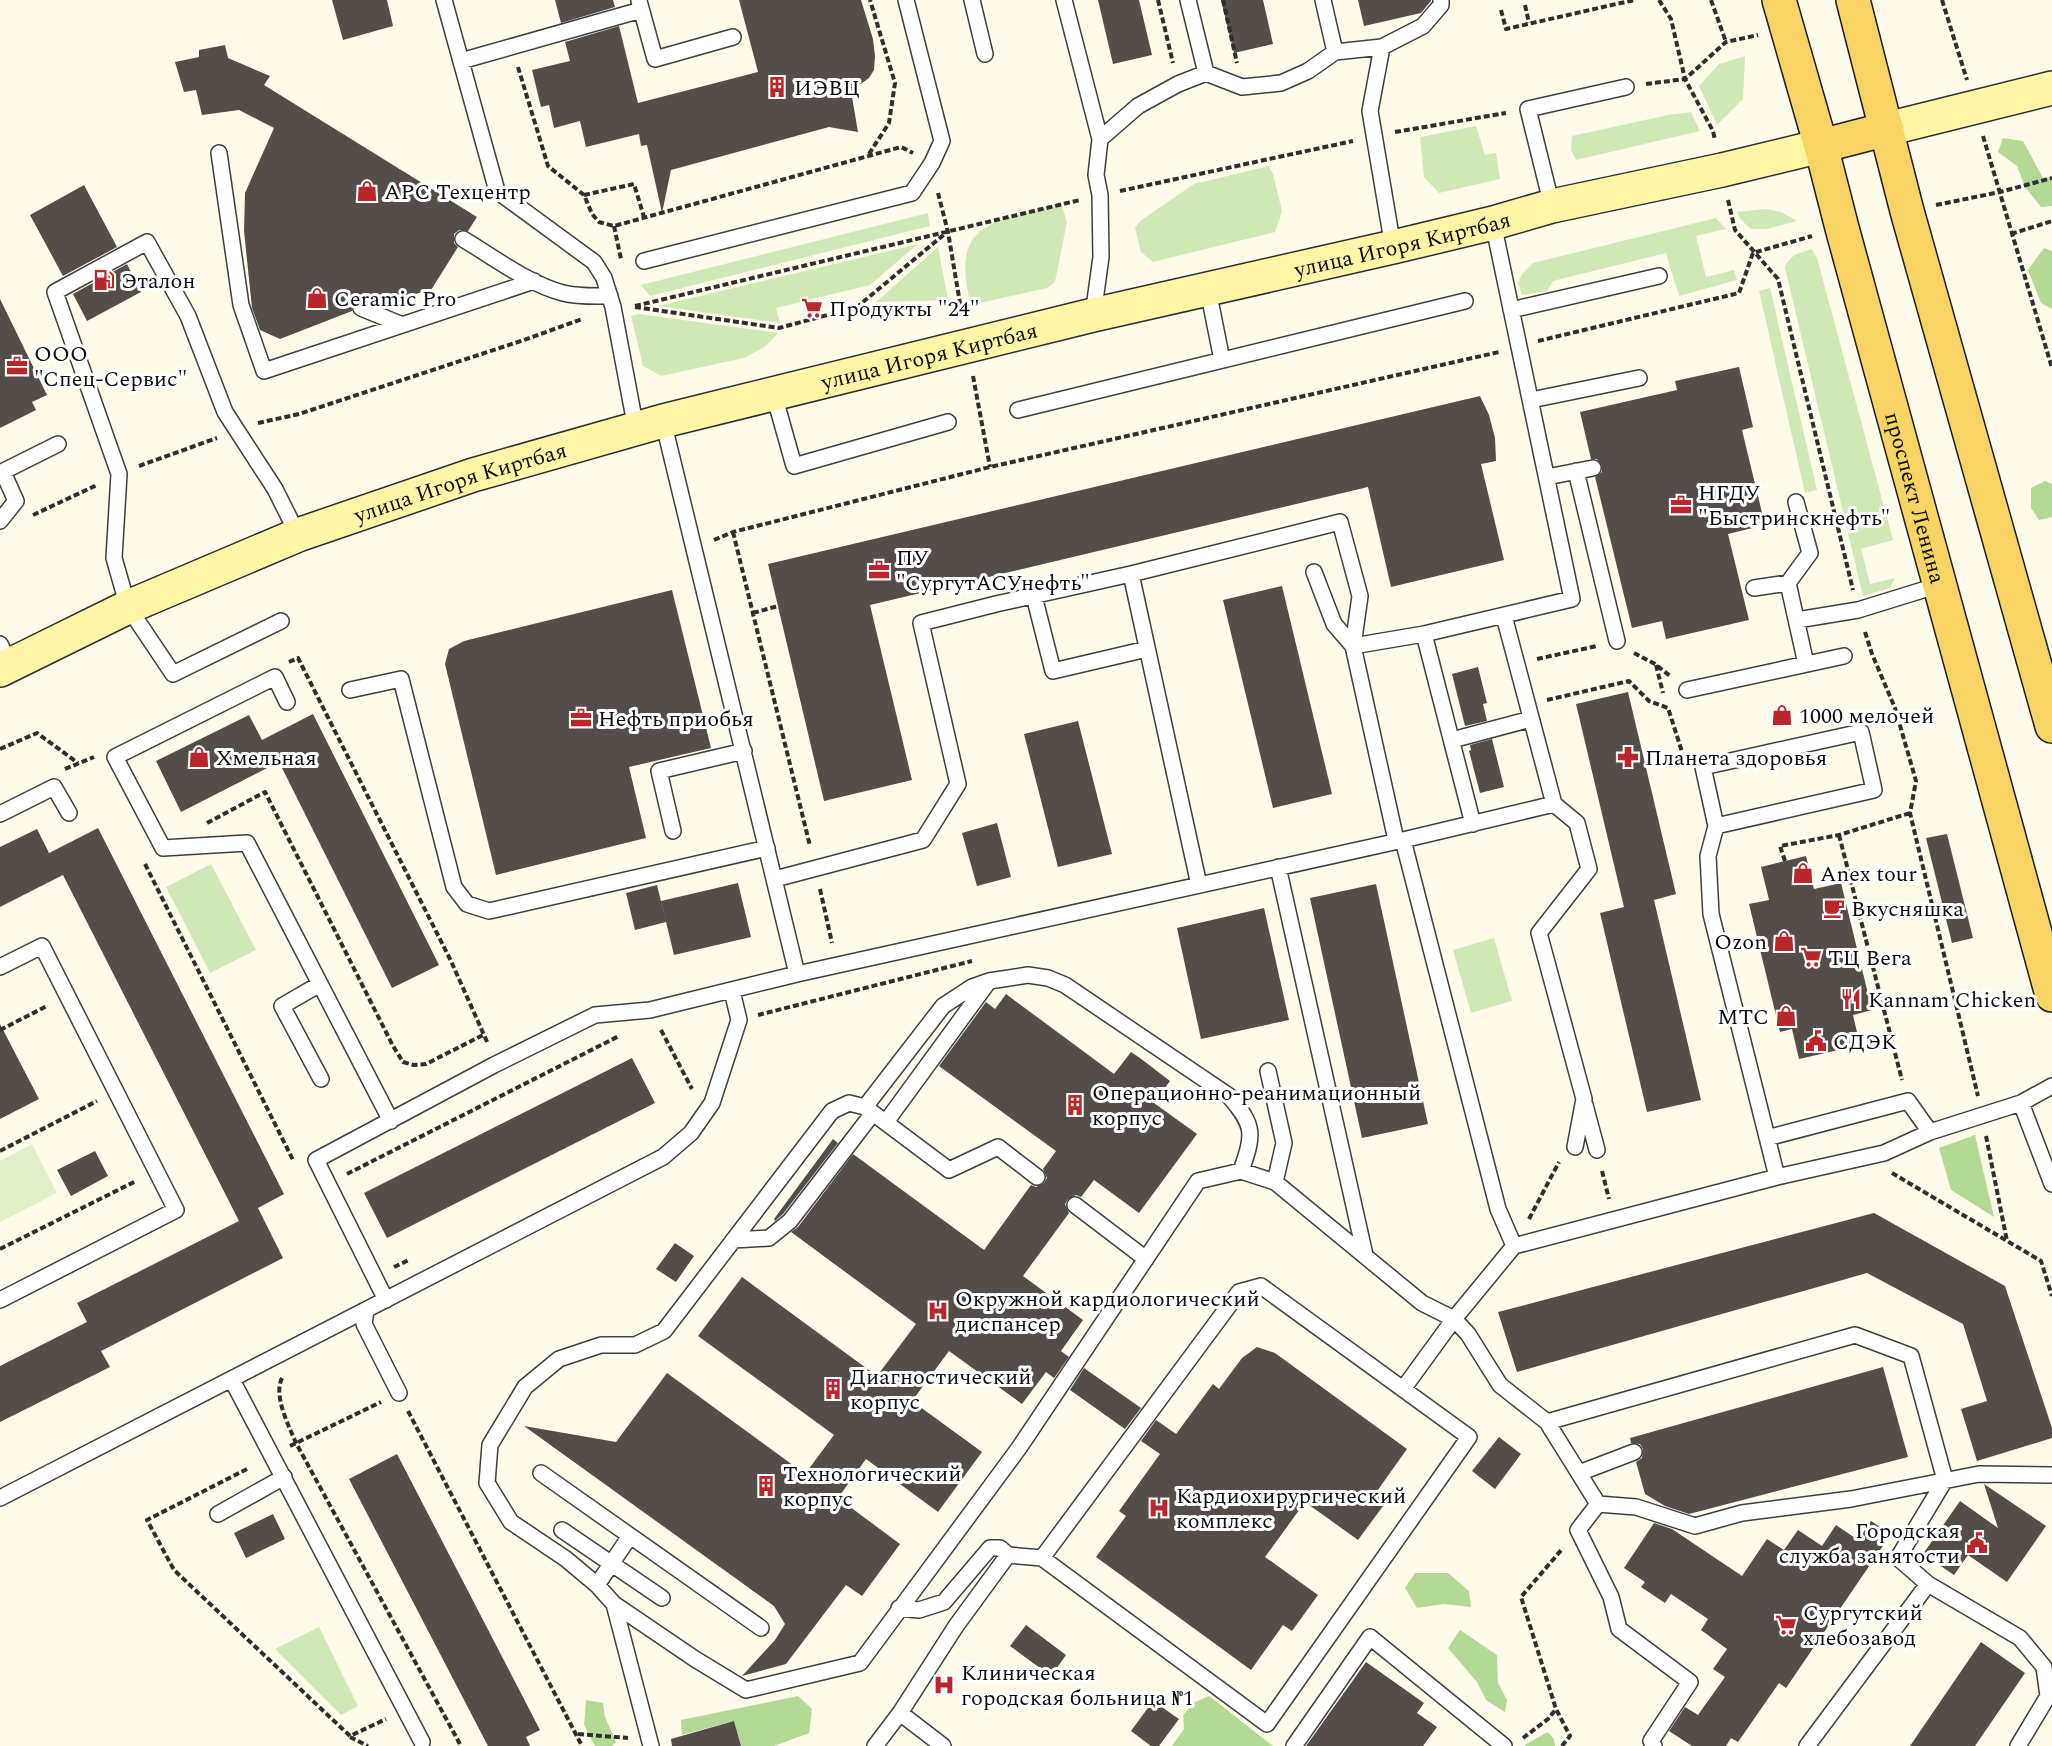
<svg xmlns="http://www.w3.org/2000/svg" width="2052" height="1746" font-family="Spectral,serif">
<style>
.green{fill:#d0e8b6}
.forest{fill:#b3d995}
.pitch{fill:#e1f0c8}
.building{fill:#554d49}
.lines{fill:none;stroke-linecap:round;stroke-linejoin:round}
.lane-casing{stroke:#3f3f3f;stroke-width:18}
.secondary-casing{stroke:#2e2e2e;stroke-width:36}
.primary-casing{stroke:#1d1d1d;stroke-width:36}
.path{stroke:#2e2e2e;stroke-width:4;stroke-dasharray:6 3;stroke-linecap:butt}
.lane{stroke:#fff;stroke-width:15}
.secondary{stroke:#fef5a7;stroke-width:33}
.primary{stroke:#f7d463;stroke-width:33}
.labels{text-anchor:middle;stroke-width:6;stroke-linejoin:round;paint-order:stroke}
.poi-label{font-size:22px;fill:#0c0c0c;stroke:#fff;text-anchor:start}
.street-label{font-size:22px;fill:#0c0c0c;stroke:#fff}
</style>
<rect width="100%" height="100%" fill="#fffbeb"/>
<!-- green -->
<path class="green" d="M1745 56 1743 99 1717 125 1699 86 1719 64Z
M1691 112 1700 131 1576 160 1571 150 1572 136 1668 115Z
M1476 126 1485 155 1496 153 1500 179 1439 193 1424 177 1420 137Z
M1269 166 1273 174 1282 211 1275 232 1153 262 1141 252 1135 228 1140 221 1194 184Z
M1061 203 1067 222 1055 282 1047 288 971 305C948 220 996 222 1061 203Z
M1766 209 1781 212 1797 221 1767 229H1751L1741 220 1737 212Z
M928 213 930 226 650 296 641 285Z
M1716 218 1726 229 1696 236 1706 277 1734 270 1737 280 1679 296 1666 253 1553 281 1547 291 1522 295 1518 283 1522 274 1533 263Z
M918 244 870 285 776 308 780 323 658 306Z
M938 247 948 300 876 302Z
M1812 249 1817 258 1893 540 1861 549 1870 584 1895 578 1890 588 1863 596 1785 268C1788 255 1800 253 1812 249Z
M1770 288 1817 490 1805 493 1759 291Z
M639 314 778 333 766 346 744 358 661 376 643 366 631 316Z
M211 864 256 950 210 973 166 887Z
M1494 938 1512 1001 1471 1013 1453 950Z
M319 1627 358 1706 341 1715 275 1649Z"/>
<!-- forest -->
<path class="forest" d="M2003 138 2023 141 2043 178 2052 177V206L2041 207 2025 187 2017 166 1998 152Z
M2044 248 2052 251V309L2041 303 2028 270Z
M2045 481 2052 484V517L2039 520 2031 508V488Z
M1975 1135 1994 1217 1951 1190 1939 1148Z
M1415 1573H1448L1469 1591 1471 1607 1444 1604 1417 1608 1405 1588Z
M1460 1630 1497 1655 1498 1683 1507 1700 1505 1712 1486 1700 1477 1682 1448 1648Z
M798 1696 812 1709 809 1733 774 1746H741L734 1721 682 1735 681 1720Z
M1209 1696 1273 1746H1172L1184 1729 1183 1715 1195 1702Z
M586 1700 603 1703 605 1717 616 1742 612 1746H595L584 1725Z
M1548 1732 1554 1739 1555 1746H1525L1526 1744Z"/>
<!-- pitch -->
<path class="pitch" d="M32 1144 57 1193 0 1222V1161Z"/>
<!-- building -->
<path class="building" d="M332 0H387L393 26 343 40Z
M555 0H613L615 7 561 23Z
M739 0H861L873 39 875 56 874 70 869 78 851 91 858 132 829 127 671 170 662 213 647 145 641 146 639 134 586 147 580 121 554 128 549 105 541 107 532 70 570 61 565 42 619 26 638 103 758 72Z
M1098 0H1139L1152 55 1113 64Z
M1221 0H1263L1273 44 1234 53Z
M1358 0H1431V1L1421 13 1364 26Z
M225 45 228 58 270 76 264 85 477 217 468 231 459 230 454 234V243L458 247 431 290 376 304 359 298 352 304V311L280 339 260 330 252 308 244 231 245 193 274 128 239 110 202 115 196 90 184 92 175 62 199 57V50Z
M84 185 117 247 63 276 30 215Z
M127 264 141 292 87 321 73 294Z
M0 299 47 395 32 402 36 410 0 428Z
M1739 367 1753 427 1742 430 1765 525 1728 534 1749 620 1666 639 1662 621 1632 628 1595 477 1602 472V466L1597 459H1591L1580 412 1677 390 1675 381Z
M1480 396 1489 415 1495 438 1496 461 1481 464 1504 560 1391 587 1368 487 870 605 912 780 824 801 768 564Z
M1282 586 1332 794 1273 808 1223 600Z
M672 590 711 748 629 767 646 838 496 875 445 664 449 649 464 641Z
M1478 667 1487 703 1483 704 1487 721 1465 726 1452 674Z
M1628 692 1676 894 1654 900 1701 1100 1647 1112 1600 913 1624 907 1576 704Z
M313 714 439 965 392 988 279 762 181 812 156 761 249 715 262 740Z
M1078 721 1112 854 1058 867 1024 734Z
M1492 739 1504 787 1480 793 1469 751 1471 750 1470 745Z
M997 823 1011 877 977 886 962 833Z
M98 828 284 1194 258 1208 283 1258 101 1351 110 1367 0 1422V1366L87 1322 77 1303 239 1221 63 875 0 907V847L37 829 49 853Z
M1947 834 1973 938 1952 943 1926 838Z
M1806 856 1814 889 1841 883 1872 1010 1853 1015 1860 1045 1799 1059 1792 1029 1780 1032 1749 904 1769 900 1761 867Z
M738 883 751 937 674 955 661 901Z
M1376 884 1428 1124 1362 1138 1310 898Z
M657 885 666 922 635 930 626 893Z
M1264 908 1289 1020 1201 1039 1177 928Z
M1006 994 1114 1074 1131 1052 1140 1058 1170 1081 1154 1103 1197 1134 1139 1213 1094 1180 1081 1197 1076 1195 1068 1199 1065 1204 1069 1213 1023 1276 1083 1320 1061 1351 1069 1357 1054 1378 1046 1372 1022 1404 949 1351 912 1401 982 1452 938 1512 866 1459 838 1498 900 1544 862 1596 846 1585 786 1664 742 1676 775 1640 785 1624 774 1606 524 1426 616 1442 667 1373 805 1474 834 1435 698 1336 742 1277 877 1376 916 1324 791 1232 798 1227 853 1154 984 1250 1031 1185 1036 1187 1044 1183 1047 1178 1043 1169 1056 1151 939 1066 986 1002 995 1009Z
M0 1024 39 1099 0 1119Z
M632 1058 655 1103 387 1238 364 1193Z
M833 1139 838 1143 783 1214 775 1221 774 1219Z
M95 1151 108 1176 71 1196 57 1170Z
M1874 1213 2005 1286 2052 1428V1438L1977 1461 1961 1409 1987 1401 1963 1324 1867 1273 1517 1372 1498 1312Z
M675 1243 694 1256 676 1282 656 1269Z
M1257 1347 1275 1353 1407 1449 1375 1494 1386 1502 1358 1540 1305 1502 1265 1557 1318 1595 1292 1631 1283 1625 1251 1670 1096 1557 1126 1516 1119 1511 1160 1454 1141 1441 1156 1420 1176 1434 1213 1384 1219 1389 1242 1358Z
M1883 1367 1908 1457 1689 1514 1665 1506 1645 1494 1636 1462 1642 1458 1643 1449 1640 1444 1631 1443 1630 1438Z
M1084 1368 1141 1408 1125 1429 1070 1390Z
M1499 1437 1521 1454 1495 1489 1472 1471Z
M397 1454 540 1730 526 1737 530 1746H488L349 1479Z
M1984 1484 2046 1526 2007 1582 1968 1555 1954 1575 1923 1554 1960 1501 1998 1528Z
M273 1514 285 1539 246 1558 234 1533Z
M1871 1521 1891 1534 1786 1688 1779 1683 1738 1742 1731 1738 1726 1746H1692L1669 1731 1685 1707 1698 1715 1725 1677 1713 1669 1727 1649 1701 1630 1708 1619 1671 1594 1665 1603 1641 1587 1645 1582 1624 1568 1654 1523 1672 1529 1742 1576 1767 1539 1784 1550 1798 1530 1822 1546 1836 1525 1858 1540Z
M1026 1625 1066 1655 1051 1676 1010 1646Z
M1981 1642 2025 1673 1975 1746H1910Z
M1366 1662 1424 1703 1417 1713 1437 1727 1423 1746H1306Z
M1153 1701 1179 1719 1159 1746H1151L1131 1731Z
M734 1721 741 1746H672L671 1739Z"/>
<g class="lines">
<defs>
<path id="lane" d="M444 0 497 191 594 262 604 278 613 307 636 429
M972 0 985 54
M1064 0 1100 139 1096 175 1100 195 1101 257 1093 315
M1188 0 1206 73
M1323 0 1335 52
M639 1 655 59 733 37
M1382 47 1370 111 1393 247
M461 61 641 10
M1100 139 1138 106 1178 84 1206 73 1242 87 1281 83 1308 71 1335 52 1382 47 1423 26 1441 5V0
M219 153 241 305 264 371 534 281
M1552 206 1528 109 1626 87
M463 239C493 257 529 284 563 293 578 297 594 296 610 296
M644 261 912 193 932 163 942 141 906 0
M1208 290 1222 360
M361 308 400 324
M1511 310 1659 276
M774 395 794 466 948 422
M1531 400 1639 378
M1018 410 1465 301
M663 421 797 974
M1576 471 1617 641
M0 473 58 444
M1547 477 1593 468
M1796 502 1810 553 1788 583 1806 664
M0 521 16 501 3 472
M1314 572 1334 624 1353 646
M1131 574 1199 885
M1754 588 1788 583
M1034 596 1053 671 1147 649
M1504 616 1554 804 1577 823 1589 869 1539 933 1584 1099 1575 1147
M1797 620 1858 610 1939 585
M281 621 173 674 128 607 114 558 119 474 55 292 147 242 188 316 225 412 275 489 298 535
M1424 634 1473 824
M0 644 10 664
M1353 646 1424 634 1572 599 1493 223
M350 690 401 679 454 887 467 904 489 911 767 848
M1687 690 1844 656
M287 702 275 677 115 757 163 848 247 843 391 1121
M1452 740 1531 719
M0 814 54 787 69 813
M1716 826 1874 790 1861 732 1703 767 1716 826 1708 856 1711 914 1777 1177
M673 831 659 771 744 751
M1403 840 1498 1209 1514 1246
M1278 867 1365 1255
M775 879 923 840 958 784 921 623 996 604 1131 574 1340 522 1360 596 1353 646 1396 840
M0 967 42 946 176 1210 0 1300
M320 984 282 1006 321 1079
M1268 1071 1284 1143 1275 1182
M2021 1103 2052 1184
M1585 1105 1597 1150
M865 1107 943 1006 972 987 989 981 1028 975 1048 978 1065 985 1229 1096C1255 1126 1254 1134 1241 1171
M886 1122 989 981
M1767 1138 1908 1101 1930 1132
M1037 1177 998 1147 949 1170 865 1107 849 1103 832 1111 664 1331 635 1345H601L559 1359 525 1387 490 1445 487 1483 511 1522 566 1559 597 1585 614 1604 695 1659 746 1690 860 1663 1019 1448 1198 1181 1241 1171 1275 1182 1422 1303 1454 1319 1468 1334 1500 1385 1547 1422 1598 1504 1636 1507 1695 1526 1742 1513 1851 1499 1979 1474 2052 1475
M1075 1205 1146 1259
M733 1240 769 1238 790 1221 873 1113
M386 1300 316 1160 494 1065 595 1015 650 1010 797 974 1403 840 1554 804
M366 1310 364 1324 399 1393
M232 1380 422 1742
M1403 1389 1454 1319 1514 1246 1777 1177 1884 1153 1930 1132 2021 1103 2052 1086
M1547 1422 1855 1335 1911 1356 1945 1480 1898 1558 1928 1584 2020 1638 2044 1667 2048 1696 2018 1746
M541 1473 761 1628
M1579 1473 1634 1452
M0 1498 663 1157 691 1133 712 1103 739 1020 732 991
M1598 1504 1578 1530 1611 1597 1619 1629 1690 1682 1651 1741 1654 1746
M218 1514 284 1477
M562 1530 662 1598
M597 1585 630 1536
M614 1604 651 1746
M899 1608 919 1610 944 1602 990 1548H1000L1008 1555
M900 1713 943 1746
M875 1746 900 1713 956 1626 1008 1555 1042 1558 1239 1292 1261 1286 1469 1437 1267 1724 1042 1558
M1294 1746 1370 1637 1504 1746
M1807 1746 1928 1584"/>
<g id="secondary">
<path d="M1887 129 2052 88"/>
<path id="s1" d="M0 670 128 607 298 535 473 475 663 421 1093 315 1393 247 1493 223 1552 206 1722 170 1821 146"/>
</g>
<g id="primary">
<path id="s2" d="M1779 0 1821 146 1842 228 2052 995"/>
<path d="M1853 0 1907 211 2052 726"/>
<path d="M1821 146 1887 129"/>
</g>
</defs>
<!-- lane casing -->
<use href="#lane" class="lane-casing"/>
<!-- secondary casing -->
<use href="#secondary" class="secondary-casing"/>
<!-- primary casing -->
<use href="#primary" class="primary-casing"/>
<!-- path -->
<path class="path" d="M1158 0 1173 63
M1223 0 1237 63
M1659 0 1671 19 1685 79 1713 131 1715 140
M1711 0 1726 42
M1942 0 1967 80
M1525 5 1529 23
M1501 10 1506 29 1634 0
M518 67 548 166 584 195 592 214 599 222 614 226 901 147 913 153
M1646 84 1685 79 1726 42 1758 35
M1395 132 1506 113
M1983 136 2052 368
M869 154 889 123 895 83 870 0
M1120 191 1353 141
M938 193 948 232 962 315
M584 195 634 184 644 217
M1728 200 1735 230 1778 279 1853 590
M1936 205 2000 192 2052 178
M614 226 621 259
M2011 234 2052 221
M635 306 1080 200
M635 307 779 328 857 307 947 232
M1538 341 1739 293 1753 253 1812 236
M973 376 990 467
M258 423 299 414 524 340 582 319
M139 466 217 438
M33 515 97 485
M733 532 810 846
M714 540 733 532 990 467 1499 352
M753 613 778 606
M1865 632 1872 654 1895 708 1916 781 1910 813 1978 1096
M1634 653 1655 664 1670 676
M1537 659 1597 646
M289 662 298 658 451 961 488 1044
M1656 665 1663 693
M1547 700 1629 681 1649 701 1668 708 1684 758
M0 749 37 733 78 763
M65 769 94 757
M207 823 265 792 393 1046 403 1062 414 1065 426 1064 485 1034
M1839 835 1902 1080
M1785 861 1780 846 1839 835 1910 813
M145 864 293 1160
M820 889 832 943
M758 1015 972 961
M0 1030 47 1006
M661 1030 692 1089
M1986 1136 2007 1241
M0 1151 97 1101
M1602 1171 1609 1199
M1892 1173 2041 1261 2052 1296
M347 1174 619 1036
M1529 1219 1559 1162
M0 1249 136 1181
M394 1267 409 1260
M282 1378C273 1396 289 1426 296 1443L461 1746
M408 1411 582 1746
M290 1446 381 1402
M247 1469 147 1520 174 1570 350 1736 386 1719
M578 1734 628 1738
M350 1737 368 1746
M1523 1738 1548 1719 1556 1709
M1562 1746 1570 1736 1556 1709 1521 1597 1563 1548"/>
<!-- lane -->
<use href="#lane" class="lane"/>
<!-- secondary -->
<use href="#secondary" class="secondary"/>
<!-- primary -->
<use href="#primary" class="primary"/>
</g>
<!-- icons -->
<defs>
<symbol id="building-bare" viewBox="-9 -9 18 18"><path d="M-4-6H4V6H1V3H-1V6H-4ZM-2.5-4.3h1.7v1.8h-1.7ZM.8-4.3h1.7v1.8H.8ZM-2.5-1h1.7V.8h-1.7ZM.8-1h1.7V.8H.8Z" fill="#ba262c" stroke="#fff" stroke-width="2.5" paint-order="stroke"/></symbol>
<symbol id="shop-bare" viewBox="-9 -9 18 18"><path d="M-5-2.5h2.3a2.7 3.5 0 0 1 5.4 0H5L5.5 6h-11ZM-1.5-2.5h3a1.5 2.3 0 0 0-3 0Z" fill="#ba262c" stroke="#fff" stroke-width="2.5" paint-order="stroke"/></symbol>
<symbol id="fuel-bare" viewBox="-9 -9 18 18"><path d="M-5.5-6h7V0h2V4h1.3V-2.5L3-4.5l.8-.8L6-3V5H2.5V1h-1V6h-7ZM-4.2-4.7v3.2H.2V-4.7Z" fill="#ba262c" stroke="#fff" stroke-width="2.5" paint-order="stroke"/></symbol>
<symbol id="supermarket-bare" viewBox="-9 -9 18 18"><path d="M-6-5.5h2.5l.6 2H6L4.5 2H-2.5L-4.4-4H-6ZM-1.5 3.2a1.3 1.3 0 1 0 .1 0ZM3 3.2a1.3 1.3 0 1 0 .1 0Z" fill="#ba262c" stroke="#fff" stroke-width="2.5" paint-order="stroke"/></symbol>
<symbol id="office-bare" viewBox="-9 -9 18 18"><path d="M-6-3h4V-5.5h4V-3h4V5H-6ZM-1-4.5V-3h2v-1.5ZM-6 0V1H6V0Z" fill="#ba262c" stroke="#fff" stroke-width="2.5" paint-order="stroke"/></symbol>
<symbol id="pharmacy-bare" viewBox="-9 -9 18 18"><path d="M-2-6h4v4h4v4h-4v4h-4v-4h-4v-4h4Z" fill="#ba262c" stroke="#fff" stroke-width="2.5" paint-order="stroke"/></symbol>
<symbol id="cafe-bare" viewBox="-9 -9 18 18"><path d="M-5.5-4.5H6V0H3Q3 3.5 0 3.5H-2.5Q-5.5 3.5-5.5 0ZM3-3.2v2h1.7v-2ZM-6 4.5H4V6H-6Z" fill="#ba262c" stroke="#fff" stroke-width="2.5" paint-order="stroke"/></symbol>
<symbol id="restaurant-bare" viewBox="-9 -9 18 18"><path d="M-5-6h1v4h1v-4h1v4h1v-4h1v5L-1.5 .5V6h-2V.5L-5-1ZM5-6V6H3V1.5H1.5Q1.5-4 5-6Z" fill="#ba262c" stroke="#fff" stroke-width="2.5" paint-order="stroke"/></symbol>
<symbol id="civic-bare" viewBox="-9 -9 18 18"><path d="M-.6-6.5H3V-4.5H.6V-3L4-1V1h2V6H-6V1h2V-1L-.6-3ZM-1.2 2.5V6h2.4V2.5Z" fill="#ba262c" stroke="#fff" stroke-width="2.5" paint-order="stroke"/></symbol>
<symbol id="hospital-bare" viewBox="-9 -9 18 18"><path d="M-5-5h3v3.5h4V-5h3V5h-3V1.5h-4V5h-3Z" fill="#ba262c" stroke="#fff" stroke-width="2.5" paint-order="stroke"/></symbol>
</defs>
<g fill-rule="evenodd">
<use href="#building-bare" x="762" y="72" width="30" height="30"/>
<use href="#shop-bare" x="352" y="176" width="30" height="30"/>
<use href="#fuel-bare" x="89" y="265" width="30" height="30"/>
<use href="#shop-bare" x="302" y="283" width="30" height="30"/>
<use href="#supermarket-bare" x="797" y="293" width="30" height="30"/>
<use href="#office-bare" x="2" y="351" width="30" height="30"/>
<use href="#office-bare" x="1666" y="490" width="30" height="30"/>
<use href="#office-bare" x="864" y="555" width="30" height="30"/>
<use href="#shop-bare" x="1767" y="700" width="30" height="30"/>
<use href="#office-bare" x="566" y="703" width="30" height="30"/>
<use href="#shop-bare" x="184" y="742" width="30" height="30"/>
<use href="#pharmacy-bare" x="1613" y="742" width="30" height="30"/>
<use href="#shop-bare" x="1788" y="858" width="30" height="30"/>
<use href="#cafe-bare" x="1819" y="893" width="30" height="30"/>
<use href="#shop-bare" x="1769" y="926" width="30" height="30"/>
<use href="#supermarket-bare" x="1796" y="942" width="30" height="30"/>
<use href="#restaurant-bare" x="1836" y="984" width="30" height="30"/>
<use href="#shop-bare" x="1771" y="1001" width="30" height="30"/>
<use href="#civic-bare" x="1801" y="1026" width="30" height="30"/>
<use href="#building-bare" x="1060" y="1090" width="30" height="30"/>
<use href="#hospital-bare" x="923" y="1296" width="30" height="30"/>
<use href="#building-bare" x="818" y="1374" width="30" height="30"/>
<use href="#building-bare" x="751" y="1471" width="30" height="30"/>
<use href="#hospital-bare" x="1144" y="1493" width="30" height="30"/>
<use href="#civic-bare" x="1962" y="1528" width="30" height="30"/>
<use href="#supermarket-bare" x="1771" y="1610" width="30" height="30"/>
<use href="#hospital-bare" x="929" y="1670" width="30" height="30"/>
</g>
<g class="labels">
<!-- poi labels -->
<g class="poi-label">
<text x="794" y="95">ИЭВЦ</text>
<text x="384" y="199">АРС Техцентр</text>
<text x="121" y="288">Эталон</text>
<text x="334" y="306">Ceramic Pro</text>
<text x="829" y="316">Продукты "24"</text>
<text x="34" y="361">ООО<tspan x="34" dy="25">"Спец-Сервис"</tspan></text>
<text x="1698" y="500">НГДУ<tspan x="1698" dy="25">"Быстринскнефть"</tspan></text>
<text x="896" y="565">ПУ<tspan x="896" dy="25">"СургутАСУнефть"</tspan></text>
<text x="1799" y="723">1000 мелочей</text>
<text x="598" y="726">Нефть приобья</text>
<text x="216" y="765">Хмельная</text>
<text x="1645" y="765">Планета здоровья</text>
<text x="1820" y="881">Anex tour</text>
<text x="1851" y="916">Вкусняшка</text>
<text x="1767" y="949" text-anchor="end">Ozon</text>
<text x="1828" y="965">ТЦ Вега</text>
<text x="1868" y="1007">Kannam Chicken</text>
<text x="1769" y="1024" text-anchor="end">МТС</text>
<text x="1833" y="1049">СДЭК</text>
<text x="1092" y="1100">Операционно-реанимационный<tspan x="1092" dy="25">корпус</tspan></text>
<text x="955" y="1306">Окружной кардиологический<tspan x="955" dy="25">диспансер</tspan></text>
<text x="850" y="1384">Диагностический<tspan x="850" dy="25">корпус</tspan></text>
<text x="783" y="1481">Технологический<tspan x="783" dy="25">корпус</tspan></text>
<text x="1176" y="1503">Кардиохирургический<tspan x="1176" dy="25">комплекс</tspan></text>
<text x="1960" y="1538" text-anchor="end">Городская<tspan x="1960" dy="25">служба занятости</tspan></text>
<text x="1803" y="1620">Сургутский<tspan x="1803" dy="25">хлебозавод</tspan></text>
<text x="961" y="1680">Клиническая<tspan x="961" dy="25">городская больница №1</tspan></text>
</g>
<!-- street labels -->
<g class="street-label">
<text dy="8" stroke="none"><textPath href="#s1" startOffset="1470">улица Игоря Киртбая</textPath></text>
<text dy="8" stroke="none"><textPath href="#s1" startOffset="984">улица Игоря Киртбая</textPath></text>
<text dy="8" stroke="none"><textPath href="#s1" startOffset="498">улица Игоря Киртбая</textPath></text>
<text dy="8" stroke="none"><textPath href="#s2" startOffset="516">проспект Ленина</textPath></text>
</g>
</g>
</svg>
